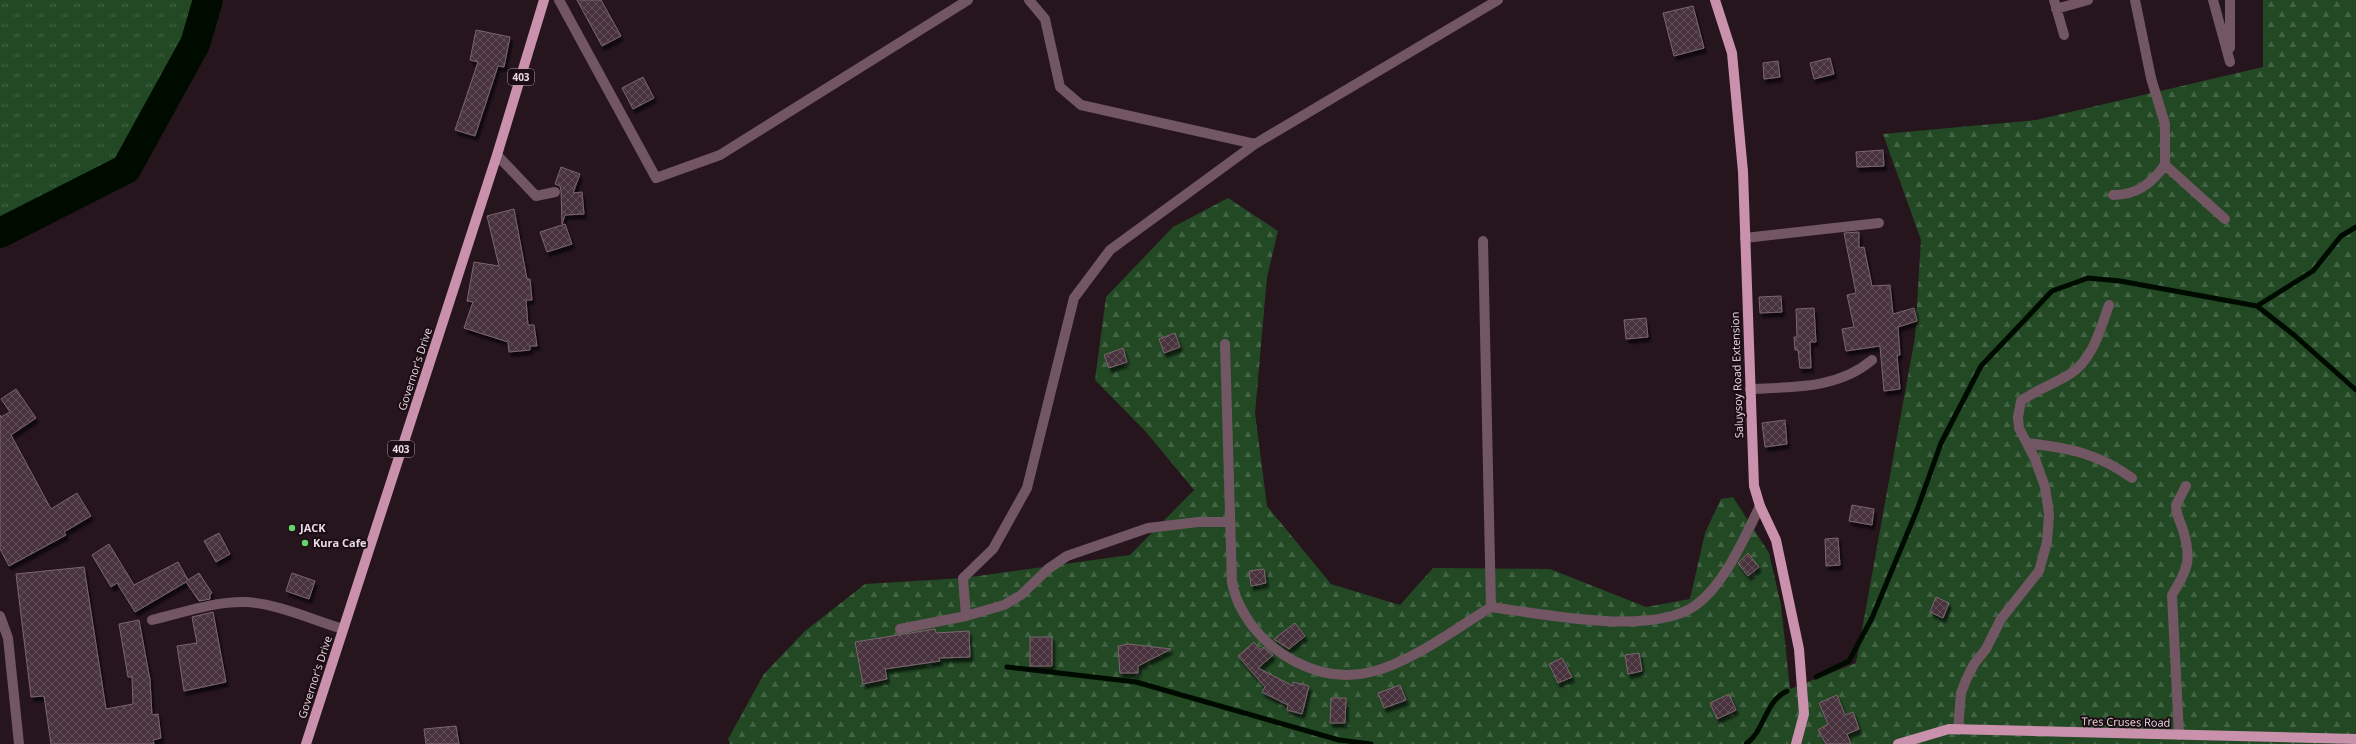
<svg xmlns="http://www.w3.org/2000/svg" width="2356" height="744" font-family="'Open Sans',sans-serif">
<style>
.grass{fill:url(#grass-tufts)}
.forest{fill:url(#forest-firs)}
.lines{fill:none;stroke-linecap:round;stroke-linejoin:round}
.stream{stroke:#000b00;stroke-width:5}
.river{stroke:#000b00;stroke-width:30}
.building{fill:url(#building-cross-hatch);stroke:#7b656f;filter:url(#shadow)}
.minor{stroke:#725663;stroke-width:10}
.major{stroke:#ca91ac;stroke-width:10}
.poi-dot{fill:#62d469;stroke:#1c0c14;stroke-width:1.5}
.labels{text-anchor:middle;stroke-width:4;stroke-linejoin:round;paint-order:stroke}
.shield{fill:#1c0c14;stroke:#ab9da4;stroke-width:1}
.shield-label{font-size:10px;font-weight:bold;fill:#e8dbe1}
.street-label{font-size:11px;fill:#e8dbe1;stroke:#1c0c14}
.poi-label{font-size:11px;font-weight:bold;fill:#e8dbe1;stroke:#1c0c14;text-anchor:start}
</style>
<defs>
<pattern id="grass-tufts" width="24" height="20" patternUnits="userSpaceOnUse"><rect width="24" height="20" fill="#224924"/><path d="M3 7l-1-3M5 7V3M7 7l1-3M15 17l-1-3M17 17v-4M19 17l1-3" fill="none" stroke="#426344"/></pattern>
<pattern id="forest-firs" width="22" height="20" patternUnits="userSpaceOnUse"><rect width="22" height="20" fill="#224924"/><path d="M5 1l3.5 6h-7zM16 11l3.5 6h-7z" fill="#426344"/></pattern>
<pattern id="building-cross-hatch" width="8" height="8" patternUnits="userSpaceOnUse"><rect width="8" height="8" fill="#47333c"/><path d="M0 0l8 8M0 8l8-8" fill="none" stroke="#625058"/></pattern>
<filter id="shadow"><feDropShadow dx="2.5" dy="4.5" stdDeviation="1" flood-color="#0009"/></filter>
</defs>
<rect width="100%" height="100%" fill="#26151d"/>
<!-- grass -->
<path class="grass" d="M0 0H208L195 44 126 169 0 233Z"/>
<!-- forest -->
<path class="forest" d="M2263 0H2356V744H730L728 739 764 674 805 631 865 584 963 578 1130 555 1194 490 1146 432 1095 380 1106 297 1173 227 1228 198 1278 231 1267 277 1255 413 1267 506 1331 584 1400 605 1433 568 1550 569 1646 607 1690 599 1705 533 1721 499 1733 497 1769 553 1781 605 1790 689 1856 663 1915 337 1921 240 1883 134 2036 120 2263 67Z"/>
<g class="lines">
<!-- stream -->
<path class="stream" d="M2257 306 2294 335 2356 390
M1007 667 1136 682 1339 740 1371 744
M1816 677 1849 661 1872 618 1917 510 1941 443 1981 366 2052 291 2088 278 2120 281 2257 306 2313 271 2341 236 2356 227
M1746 744C1765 731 1764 702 1787 691"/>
<!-- river -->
<path class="river" d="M0 233 126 169 195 44 208 0"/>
</g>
<!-- building -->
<path class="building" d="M577 0H601L621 36 602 46Z
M1693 6 1704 48 1674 56 1663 13Z
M476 30 510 37 504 67 498 66 475 136 455 130 478 62 470 60Z
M1830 58 1834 74 1814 79 1810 63Z
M1778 61 1780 77 1764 79 1763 63Z
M643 77 654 98 633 109 622 88Z
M1883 150 1884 166 1857 167 1856 152Z
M561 167 580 174 573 193 582 192 584 214 565 215 562 224 561 191 560 186 555 184Z
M514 209 527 279H530L532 300H526L528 325H534L537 346H530V350L509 352 508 342 464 328 473 302 467 301 474 262 499 266 487 216Z
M565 224 572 244 547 252 540 232Z
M1859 232V248L1864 247 1872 286 1890 285 1893 314 1914 308 1917 321 1898 327 1900 355H1897L1900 389 1884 391 1880 346 1846 351 1842 329 1854 327 1847 295 1856 293 1844 233Z
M1781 296 1782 312 1760 313 1759 297Z
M1814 308 1816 342H1810L1811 368H1800L1798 350H1795L1794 337H1797L1796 309Z
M1646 318 1648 337 1626 339 1624 320Z
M1175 333 1180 347 1164 353 1159 339Z
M1123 348 1127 362 1109 368 1104 355Z
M16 389 36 418 11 435 51 509 77 493 91 516 64 532 66 535 9 566 0 549V415L1 417 10 412 1 399Z
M1785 420 1787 444 1765 447 1762 423Z
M1852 505 1874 509 1872 525 1849 521Z
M219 533 230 554 216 562 204 541Z
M1838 538 1840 565 1826 566 1825 539Z
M109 544 134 585 178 562 188 580 199 573 212 593 210 594V599L199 601 186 582 135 612 117 583 111 587 92 555Z
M1748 553 1759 567 1748 576 1738 563Z
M84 567 106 709 133 704 132 677H128L119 624 139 620 150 680 152 715 158 714 161 738 153 740 154 744H51L44 696 31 697 16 574Z
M1264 569 1266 583 1251 586 1249 571Z
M292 573 315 581 309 599 286 591Z
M1936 597 1949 603 1943 618 1930 612Z
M213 612 226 682 184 691 177 646 197 643 192 617Z
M1295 623 1305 636 1289 649 1274 639Z
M935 629 936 633 969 631 970 657 939 658 940 661 885 669 887 679 863 684 855 642Z
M1030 637H1052V666H1030Z
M1254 642 1260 650 1264 647 1273 655 1258 668 1293 686V682L1309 686 1302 714 1287 710 1288 705 1262 692 1265 687 1238 656Z
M1129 644 1171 649 1138 666V673H1120L1118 646Z
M1639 653 1642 671 1628 674 1625 655Z
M1562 658 1572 677 1558 683 1549 664Z
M1400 685 1406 700 1384 708 1378 693Z
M1729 694 1736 710 1717 719 1710 703Z
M1837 695 1845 715 1853 712 1859 729 1847 734 1851 744H1826L1818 730 1828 724 1819 703Z
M1331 698H1346L1345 723H1330Z
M456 726 459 744H426L424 729Z"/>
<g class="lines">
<!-- minor -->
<path class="minor" d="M559 0 656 178 720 155 968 0
M1029 0 1045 19 1060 87 1081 105 1255 144
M2054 0 2064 35
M2213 0 2230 62
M2056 9 2088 0
M2230 48V0
M497 155 536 196 555 192
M2165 165 2225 219
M2113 195C2137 195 2151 184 2165 165V124L2151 78 2135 0
M1745 238 1879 223
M1483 241 1491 607
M1225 344 1232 583C1234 591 1236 599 1240 606 1263 653 1320 685 1371 672 1410 663 1457 628 1491 607 1543 614 1652 637 1696 605 1725 584 1744 538 1760 506
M1750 389C1792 387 1838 389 1872 360
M2027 443C2069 448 2097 453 2132 478
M0 616 8 638 19 744
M966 616 963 578 993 549 1027 488 1074 298 1110 250 1255 144 1498 0
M152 620C182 613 215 601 245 602 276 603 313 620 343 629
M900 629 966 616 1004 605 1021 595 1048 569 1067 556 1148 528 1198 522H1230
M1958 730 1961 693 1966 680 1974 664 1986 649 2001 619 2039 571 2047 542 2049 514 2045 487 2035 459 2019 428 2018 417 2021 401C2036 390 2054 384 2070 374 2093 359 2100 330 2109 305
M2179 735 2172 595C2188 569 2192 560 2183 530 2180 521 2176 514 2176 505L2186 486"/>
<!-- major -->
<path class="major" d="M1715 0 1732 53 1743 172 1754 486 1760 506 1776 540 1799 649 1804 714 1796 744
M306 744 497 155 544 0
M1898 744 1949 729 2356 739"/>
</g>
<!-- markers -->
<g class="poi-dot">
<circle cx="292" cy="528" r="4"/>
<circle cx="305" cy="543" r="4"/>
</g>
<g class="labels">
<!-- shield labels -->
<g class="shield">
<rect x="508" y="69" width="26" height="16" rx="3"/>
<rect x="388" y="441" width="26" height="16" rx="3"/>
</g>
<g class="shield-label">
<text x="521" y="81">403</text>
<text x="401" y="453">403</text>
</g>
<!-- street labels -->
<g class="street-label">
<text transform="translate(415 369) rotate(-72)" y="4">Governor's Drive</text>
<text transform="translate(1737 375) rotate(-92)" y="4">Saluysoy Road Extension</text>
<text transform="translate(315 677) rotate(-72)" y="4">Governor's Drive</text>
<text transform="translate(2126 722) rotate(1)" y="4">Tres Cruses Road</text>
</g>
<!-- poi labels -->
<g class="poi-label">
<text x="300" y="532">JACK</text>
<text x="313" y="547">Kura Cafe</text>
</g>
</g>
</svg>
